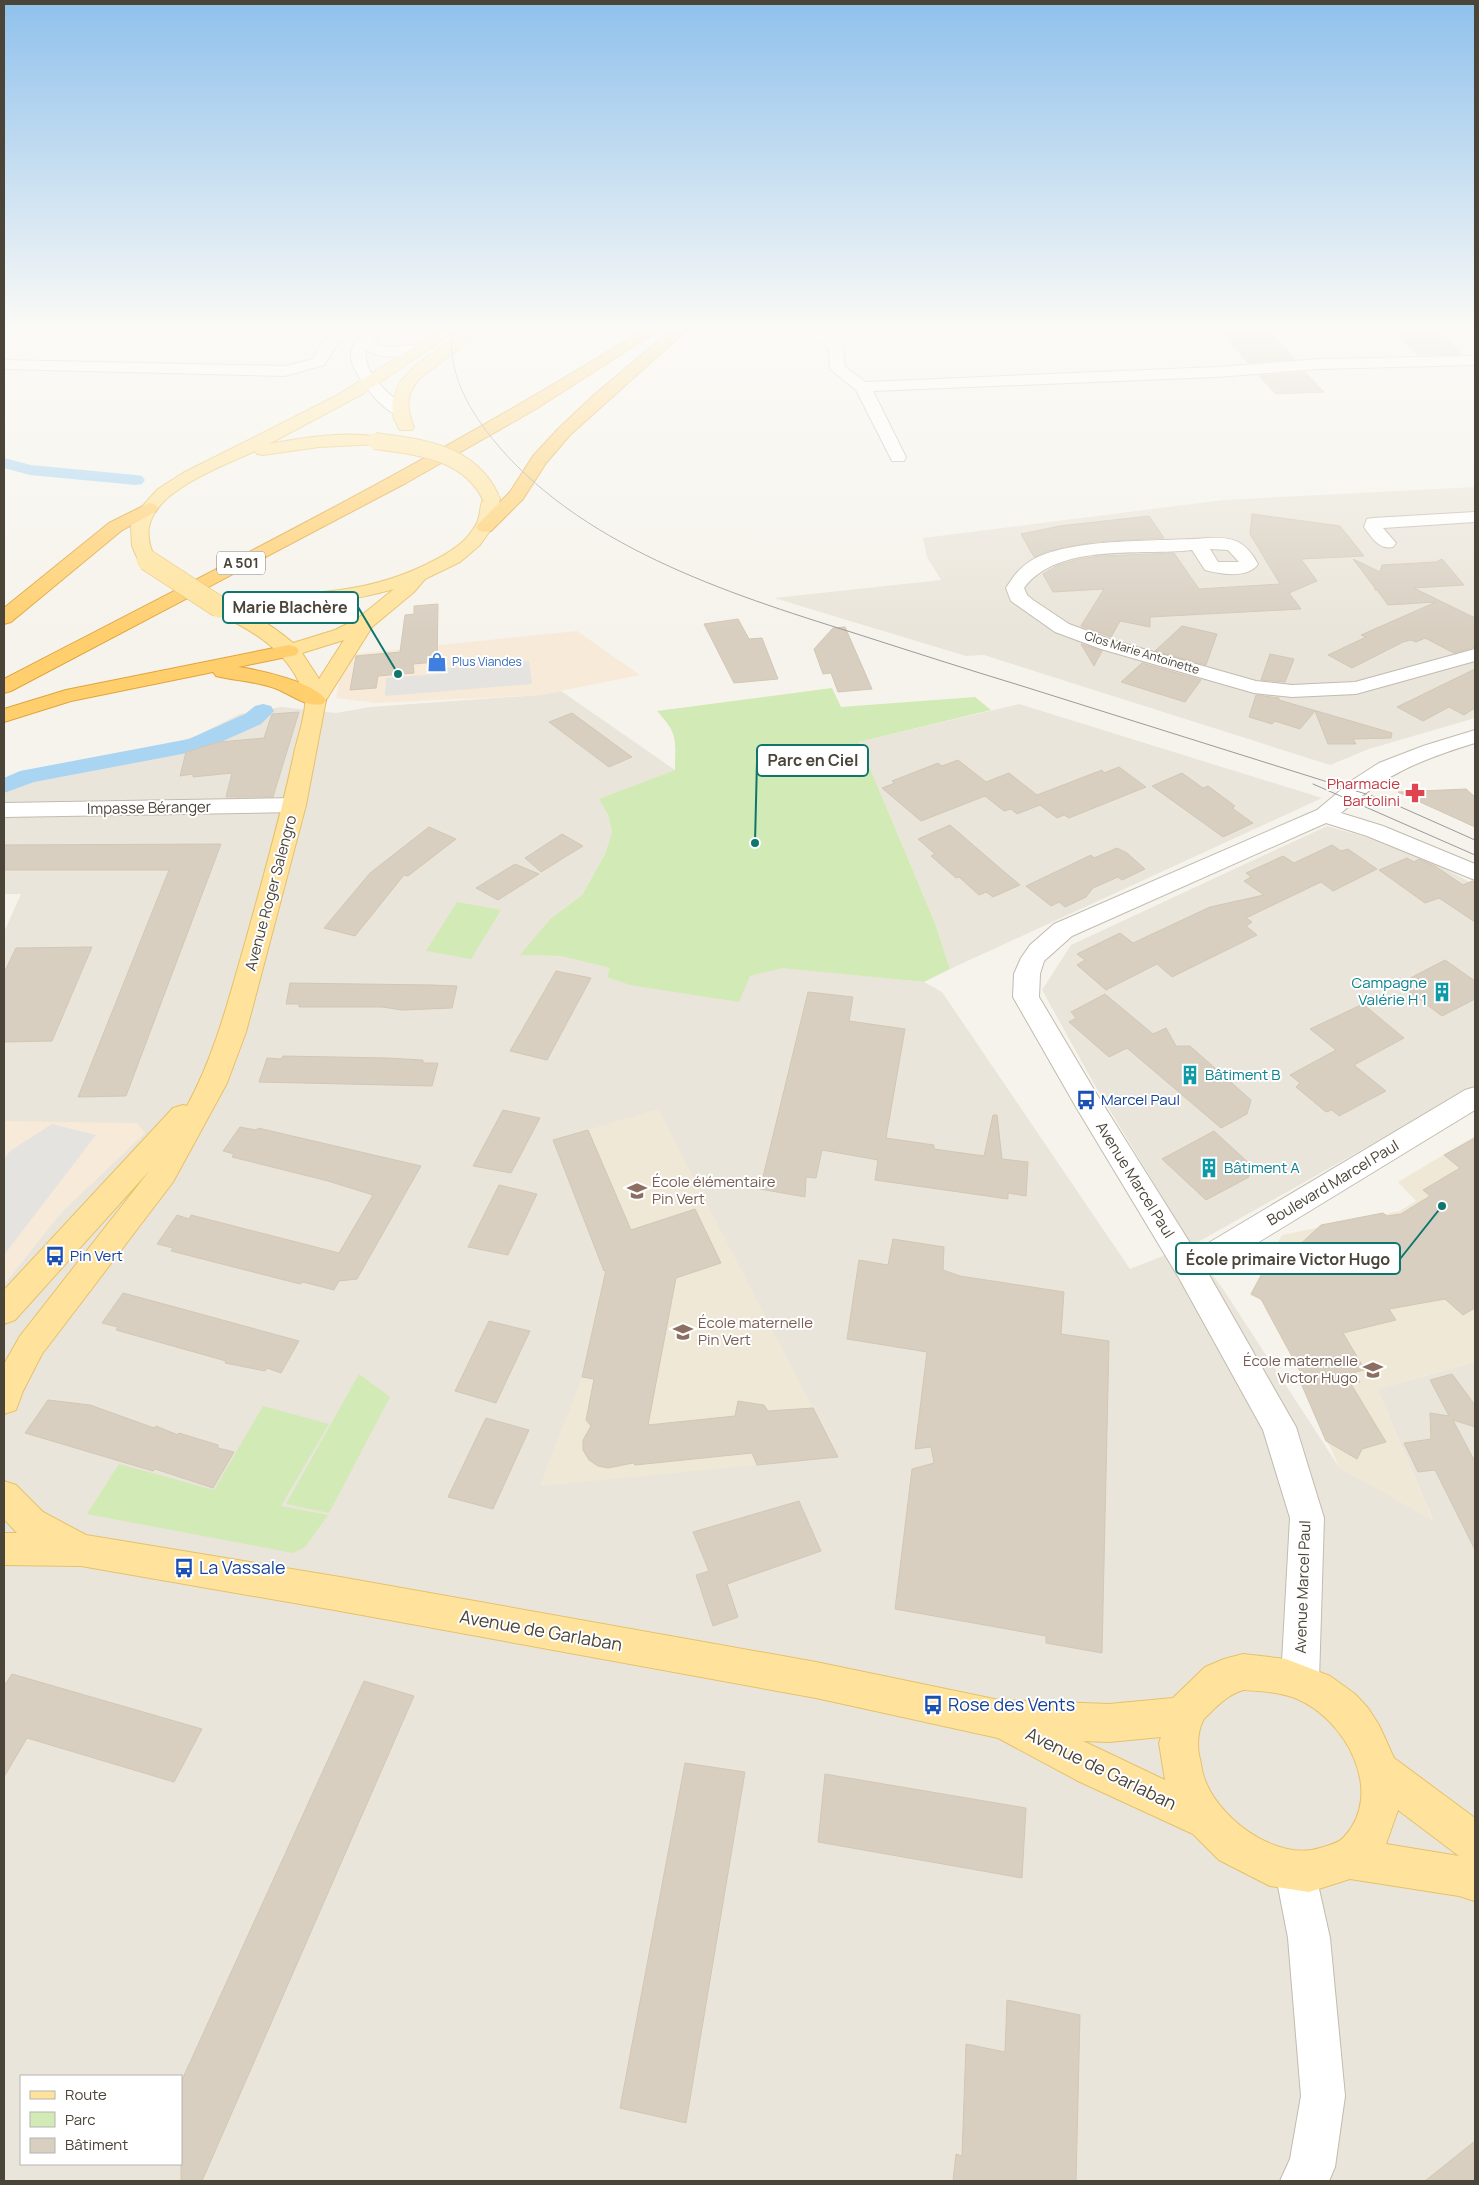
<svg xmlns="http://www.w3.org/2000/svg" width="1479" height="2185" font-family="Manrope,sans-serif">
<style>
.residential{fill:#eae5da;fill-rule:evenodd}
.commercial{fill:#f7ead8}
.education{fill:#efe8d6}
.green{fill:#d2eab5}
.parking{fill:#e5e3e0}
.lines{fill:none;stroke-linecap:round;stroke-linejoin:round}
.canal{fill:#a9d4f2;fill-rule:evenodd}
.building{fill:#d8cfc1;stroke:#d3c7b4}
.minor-casing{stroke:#c2bbae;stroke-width:2}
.major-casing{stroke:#e6c16a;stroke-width:2}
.highway-casing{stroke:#e0a43c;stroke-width:2}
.minor{fill:#fff;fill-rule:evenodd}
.major{fill:#ffe39c;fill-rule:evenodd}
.highway{fill:#ffcf6e;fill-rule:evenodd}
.tram{stroke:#9a9a9a;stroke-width:1}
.major-bridge-far1-casing{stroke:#e6c16a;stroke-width:18;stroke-linecap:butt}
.major-bridge-casing{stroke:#e6c16a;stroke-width:22;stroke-linecap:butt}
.major-bridge-far1{stroke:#ffe39c;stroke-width:16}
.major-bridge{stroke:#ffe39c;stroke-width:21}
.labels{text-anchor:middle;stroke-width:4;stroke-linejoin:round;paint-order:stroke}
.far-street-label{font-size:12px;fill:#4b4439;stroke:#fff}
.far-shop-label{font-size:12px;fill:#366cbe;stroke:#fff;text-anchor:start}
.shield{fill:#fff;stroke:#817c74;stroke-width:1}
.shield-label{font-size:14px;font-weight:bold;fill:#4b4439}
.health-label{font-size:15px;fill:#be3a42;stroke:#fff;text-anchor:end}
.street-label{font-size:15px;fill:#4b4439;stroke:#fff}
.culture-label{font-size:15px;fill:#0d838f;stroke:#fff;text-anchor:start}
.transit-label{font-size:15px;fill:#164399;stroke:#fff;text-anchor:start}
.education-label{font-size:15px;fill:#785e54;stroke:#fff;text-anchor:start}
.near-transit-label{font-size:18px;fill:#164399;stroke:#fff;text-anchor:start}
.near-street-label{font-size:18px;fill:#4b4439;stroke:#fff}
.leader{fill:none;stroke:#0f766e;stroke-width:2}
.callout-dot{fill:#0f766e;stroke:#fff;stroke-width:2}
.callout{fill:#fff;stroke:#0f766e;stroke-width:2}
.callout-label{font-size:16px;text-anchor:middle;font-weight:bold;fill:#4b4439}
</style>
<rect width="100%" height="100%" fill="#f6f3ec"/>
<!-- residential -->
<path class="residential" d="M1475 487V718L1369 749 1330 765 984 655 966 656 774 598 941 580 927 557 923 538 1223 500Z
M561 691 675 770 600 799 608 815 612 832 605 854 582 895 550 919 521 955 562 956 610 968 750 976 782 967 924 982 942 992 1130 1269 1191 1245 1093 1082 1042 990 1071 945 1327 826 1411 850 1475 885V1086L1191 1246 1223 1289 1339 1467 1433 1520 1377 1389 1475 1362V2181H4V932L21 894H4V779L18 773 154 749 196 736 240 714 282 707 336 713 370 707 540 695ZM21 2076H181V2164H21Z
M1019 704 1322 798 950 969 935 923 859 742Z"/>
<!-- commercial -->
<path class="commercial" d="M577 631 640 675 540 695 376 703 336 698 340 677 352 654Z
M4 1121 137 1123 145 1133 60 1214 4 1285Z"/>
<!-- education -->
<path class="education" d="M658 1109 838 1457 540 1486 582 1377 605 1273 553 1140Z
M1475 1136V1362L1377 1389 1433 1521 1339 1467 1300 1381 1303 1377 1266 1310 1271 1305 1250 1295 1282 1235 1400 1211 1416 1201 1398 1182Z"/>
<!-- green -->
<path class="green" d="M832 688 841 707 975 697 991 710 859 742 935 923 950 969 924 982 782 968 750 976 739 1002 630 985 607 977 610 968 561 956 520 955 550 919 582 895 605 854 612 832 608 815 599 799 675 770C675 739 679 735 657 711Z
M457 902 501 910 471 959 426 951Z
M359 1374 390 1397 329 1513 286 1504Z
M263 1406 329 1424 281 1506 328 1515 305 1547 293 1553 87 1514 119 1464 214 1490Z"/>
<!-- parking -->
<path class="parking" d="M529 661 532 684 385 696 386 678 438 674V669Z
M52 1124 96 1135 4 1255V1159L10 1151Z"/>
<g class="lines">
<!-- canal -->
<path class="canal" d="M4 458 31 465 136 475 142 476 145 480 142 484 136 485 30 475 4 468Z
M263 704 271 706 274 711 261 724 203 750 34 782 4 793V778L20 771 189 739 245 714 255 706Z"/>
</g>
<!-- building -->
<path class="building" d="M1387 326H1432L1463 354 1418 355Z
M1270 331 1295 359 1248 363 1222 332Z
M1305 372 1324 392 1276 394 1259 376Z
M1252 514 1340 526 1364 556 1301 559 1317 581 1289 593 1301 609 1150 617V627L1120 621 1111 637 1081 626 1104 589 1053 592 1043 574 1058 565 1079 559 1102 556 1174 553 1199 589 1280 584 1250 534Z
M1149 516 1164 538 1093 542 1049 551 1034 557 1021 534 1060 526Z
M1353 559 1380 572 1382 565 1436 562 1442 559 1464 585 1414 588 1475 618V647L1454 653 1425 638 1416 642 1411 640 1403 642 1352 668 1328 655 1366 637 1361 635 1436 602 1388 605 1377 590H1375V588Z
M438 604 437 662 413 664 414 673 378 676 376 688 350 690 356 656 400 652 405 615 414 614V606Z
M738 619 749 639 762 638 778 679 734 683 704 624Z
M1182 626 1217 634 1206 665 1155 651Z
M845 627 872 689 838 692 831 673 823 674 814 649 833 628Z
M1081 644 1102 651 1094 666Z
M1270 654 1294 659 1285 682 1261 680Z
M1142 663 1201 680 1185 702 1121 682Z
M1475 669V708L1464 715 1449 707 1423 721 1397 707Z
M1256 695 1279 698V700L1392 733 1391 738 1353 739 1356 744H1328L1315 711 1300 729 1275 721 1272 724 1249 717Z
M299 712 273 797H226L232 773 193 777V774L180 776 186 752 219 742 264 738 272 714Z
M572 713 632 757 609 767 549 722Z
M958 760 986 782 1009 773 1037 795 1102 770 1104 773 1119 767 1146 787 1069 818 1064 815 1057 818 1040 805 1017 814 1011 809 1004 811 985 796 921 821 882 788 895 783 892 781 938 763 942 766Z
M1182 773 1203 788 1208 786 1235 806 1232 808 1253 823 1223 837 1152 786Z
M1466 789 1475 797V827L1398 792Z
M950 825 994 863 1020 885 993 897 986 892 979 895 959 877 956 878 931 856 935 854 918 839Z
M429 827 456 839 408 876 404 875 355 936 324 928 370 873Z
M562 834 583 846 541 872 525 858Z
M221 844 126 1096 78 1097 169 870H4V845Z
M1332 845 1341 851 1348 849 1377 869 1333 891 1321 882 1246 918 1252 922 1246 926 1257 935 1172 977 1157 964 1106 990 1077 965 1085 960 1077 954 1120 933 1133 943 1210 907 1264 895 1244 881 1251 877 1246 873 1283 856 1294 863Z
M1117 848 1127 853 1145 869 1122 880 1118 877 1093 888 1086 897 1065 907 1059 902 1051 906 1026 886 1091 855 1094 858Z
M1407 858 1414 862 1419 859 1435 866 1463 885 1472 881 1475 882V922L1439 898 1425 903 1379 870Z
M515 864 539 874 498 900 476 888Z
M92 947 52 1041 4 1042V973L16 948Z
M1445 960 1475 981V999L1442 1016 1399 984Z
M556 971 591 978 547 1060 510 1051Z
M290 983 432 985 457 986 452 1008 402 1010 382 1007H299V1004H286Z
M808 992 853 997 849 1021 905 1029 886 1138 934 1145V1149L984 1156 993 1115H997L1002 1159 1028 1162 1026 1196 1008 1193V1199L875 1180 878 1160 822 1150 816 1178 806 1177 805 1197 760 1189Z
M1105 994 1153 1034 1166 1028 1176 1046H1190L1251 1100 1247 1114 1221 1128 1127 1048 1109 1057 1069 1022 1076 1018 1071 1012Z
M1363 1004 1404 1038 1354 1065 1386 1091 1339 1116 1332 1110 1326 1112 1296 1087 1300 1083 1290 1075 1336 1050 1310 1029Z
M283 1056 387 1058 423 1060V1063H438L432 1086 259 1082 267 1058 281 1059Z
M503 1110 540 1118 511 1173 473 1166Z
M240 1127 256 1130 258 1128 421 1166 357 1279 339 1281 334 1290 303 1282 300 1284 171 1251 173 1248 157 1244 177 1215 189 1219 191 1215 339 1253 373 1195 328 1181 232 1157 234 1154 223 1151Z
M588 1130 631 1230 695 1209 721 1263 676 1278 648 1425 735 1416 738 1401 764 1405 768 1411 813 1408 838 1457 757 1465 752 1453 635 1465 633 1463 608 1468 598 1466 589 1460 583 1450V1440L591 1426 586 1420 594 1379 582 1377 606 1270 604 1271 553 1140Z
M1214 1131 1251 1165 1243 1170 1250 1175 1247 1176 1249 1177 1206 1200 1162 1159Z
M1475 1138V1308L1463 1315 1445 1299 1389 1309 1396 1320 1343 1333 1365 1370 1355 1372 1360 1382 1351 1384 1386 1442 1362 1449 1357 1459 1326 1441 1300 1381 1303 1377 1261 1299 1251 1294 1279 1242 1295 1249 1321 1225 1383 1213 1387 1216 1401 1214 1430 1196 1423 1190 1460 1168 1444 1155Z
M499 1185 537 1194 508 1255 468 1247Z
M893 1239 944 1247 943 1270 960 1276 1064 1292 1061 1334 1109 1341 1102 1653 1046 1643V1636L895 1609 912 1469 934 1463 931 1447 915 1449 927 1352 847 1339 859 1260 888 1265Z
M123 1293 175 1307 299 1341 281 1373 267 1368 265 1371 225 1363 226 1361 116 1330 118 1327 102 1323Z
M489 1321 530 1331 496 1403 455 1391Z
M1452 1374 1475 1405V1427L1453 1420 1475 1462V1550L1435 1470 1418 1472 1404 1443 1431 1439 1430 1413 1449 1416 1430 1380Z
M48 1400 90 1405 154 1428 156 1426 178 1435 179 1433 218 1445V1448L234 1452 213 1488 155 1469 153 1471 25 1433Z
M486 1418 529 1430 493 1509 448 1497Z
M799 1501 821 1551 727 1584 738 1617 713 1626 696 1575 709 1571 693 1532Z
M12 1674 202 1729 174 1782 27 1738 4 1777V1686Z
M364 1681 414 1696 202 2181H181V2082Z
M685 1763 745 1772 686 2123 620 2108Z
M825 1774 1026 1808 1022 1878 818 1842Z
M1007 2000 1080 2015 1076 2181H953L956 2154 962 2156 966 2044 1005 2052Z
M1475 2141V2181H1425Z"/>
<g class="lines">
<defs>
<path id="minor" d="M344 326H363C358 333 349 333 342 338 334 346 331 356 324 365L285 376 4 369V360L285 366 313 359C321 344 328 332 344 326Z
M372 326H387L373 341C389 354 407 341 424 346L426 349 424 352C405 357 385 360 366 350 362 373 389 394 405 407L407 410 405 413C401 414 397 415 393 413 379 406 349 370 351 354 352 343 364 333 372 326Z
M796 326H813L841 343 843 346 845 367 866 382 1216 367 1319 359 1475 356V365L1319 369 1216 377 873 391 906 457 904 461H892L890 457 856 390 830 369 829 348Z
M1475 512V522L1383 528 1396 543 1393 547C1379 550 1372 538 1364 527L1367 519 1373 518Z
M1208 538C1234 537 1245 541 1258 564 1248 579 1220 574 1205 570L1192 550C1142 556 1058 542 1024 588L1027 595 1033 600 1069 624 1115 641 1256 681 1292 685 1355 682 1475 649V661L1356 694 1292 697 1254 693 1101 649 1055 632 1011 601 1006 588C1013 577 1020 567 1032 560 1073 537 1160 542 1208 538ZM1210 549 1228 550 1239 562H1218Z
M1475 730V743C1420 760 1385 774 1341 813L1383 826 1475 864V880L1367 836 1326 823 1072 936 1044 961 1040 974 1039 997 1096 1093 1195 1251 1465 1090 1475 1087V1110L1208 1273 1296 1427 1324 1518 1319 1680 1313 1693 1300 1698 1287 1693 1281 1680 1290 1518 1263 1430 1179 1278 1076 1107 1013 997 1014 974 1021 958 1030 945 1054 924 1317 810 1354 779 1379 763 1423 746Z
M295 798 303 800 306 805 303 810 295 812 4 817V803Z
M1295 1851 1309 1857 1315 1871 1330 1938 1345 2096 1335 2167 1329 2181H1280L1290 2159 1301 2096 1288 1938 1275 1871 1281 1857Z"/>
<path id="major" d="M447 326H463L364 393 269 444C299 438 352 430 381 438L383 441 381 444 319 447 263 455 257 454 255 451C224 466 156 489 149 527 147 539 151 550 156 560L154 564 147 566 140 564 132 546 131 526 139 510 158 489 183 473 336 396Z
M472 326H488L419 379C406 394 406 409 414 427L412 430H400L394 419 392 403 400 382 417 364Z
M491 493 497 494 500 498 496 522 480 545 460 562 425 579 414 592 372 627 326 700 306 805 246 1032 227 1083 173 1182 42 1354 23 1391 16 1410 4 1414V1364L20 1336 150 1170 15 1320 4 1324V1290L173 1108 183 1105 187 1106C216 1053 230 994 247 936 264 874 282 812 295 749 298 738 307 708 305 698 292 652 253 630 212 611L209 607 212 603C233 598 277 629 293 643L335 630 357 619 394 589C342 604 292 607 238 604L231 602 228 598 231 594 238 592C305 597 374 593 435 560 446 554 460 546 468 536 472 531 477 525 478 520 481 511 480 502 485 494ZM344 640 319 679 302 653Z
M4 1481 16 1485 43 1512 86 1535 340 1577 816 1662 999 1700 1109 1704 1173 1698 1205 1667 1224 1659 1243 1654 1286 1659 1330 1676 1355 1694 1368 1708 1379 1725 1394 1758 1475 1818V1901L1459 1896 1350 1879 1309 1892 1270 1886 1219 1860 1193 1834 1078 1781 998 1738 816 1698 340 1611 81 1566 4 1565V1533H17L4 1519ZM1243 1690C1260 1691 1279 1692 1295 1698 1345 1718 1386 1792 1344 1837 1338 1844 1329 1845 1320 1848 1276 1862 1215 1817 1203 1774 1201 1768 1201 1761 1199 1755 1197 1744 1198 1729 1204 1719 1207 1715 1212 1712 1215 1708 1225 1699 1231 1694 1243 1690ZM1161 1737 1159 1743 1165 1780 1083 1741 1109 1742ZM1398 1810 1459 1856 1386 1844Z"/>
<path id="highway" d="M649 326H665L536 409 406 483 11 691 4 693V679C222 566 441 457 649 326Z
M676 326H691L570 435 546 463 523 499 491 531 485 532 479 531 476 527 479 523 510 492 533 456 558 429 594 395Z
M149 503 155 504 158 508 155 512 121 531 11 622 4 624V608L109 523Z
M289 645 296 647 299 651 296 655 238 667C260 670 314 682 326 700L323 704C307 708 292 695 277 689 257 681 236 681 216 676L213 672 71 701 4 722V709L66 690Z"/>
</defs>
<!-- minor casing -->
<use href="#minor" class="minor-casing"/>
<!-- major casing -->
<use href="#major" class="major-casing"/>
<!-- highway casing -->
<use href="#highway" class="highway-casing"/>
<!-- minor -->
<use href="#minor" class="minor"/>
<!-- major -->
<use href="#major" class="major"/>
<!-- highway -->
<use href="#highway" class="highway"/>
<!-- tram -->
<path class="tram" d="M452 326C447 369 465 404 491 437 577 545 726 593 854 633 910 651 966 669 1022 686 1143 724 1264 762 1385 800L1475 840
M1313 784 1475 855"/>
<defs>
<path id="major-bridge-far1" d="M375 441C420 447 470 452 491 498"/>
<path id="major-bridge" d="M147 560 219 607"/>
</defs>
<!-- major-bridge-far1 casing -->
<use href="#major-bridge-far1" class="major-bridge-far1-casing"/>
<!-- major-bridge casing -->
<use href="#major-bridge" class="major-bridge-casing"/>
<!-- major-bridge-far1 -->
<use href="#major-bridge-far1" class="major-bridge-far1"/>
<!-- major-bridge -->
<use href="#major-bridge" class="major-bridge"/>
</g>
<!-- sky -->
<linearGradient id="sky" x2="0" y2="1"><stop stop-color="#8fc1ec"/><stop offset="0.52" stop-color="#fbfaf6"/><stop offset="1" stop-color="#fbfaf6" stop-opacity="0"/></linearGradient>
<rect width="1479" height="631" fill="url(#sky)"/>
<!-- icons -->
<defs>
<symbol id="shop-bare" viewBox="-9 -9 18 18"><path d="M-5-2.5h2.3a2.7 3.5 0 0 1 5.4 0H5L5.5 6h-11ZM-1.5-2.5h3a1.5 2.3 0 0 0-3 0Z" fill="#3f7fe0" stroke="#fff" stroke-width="2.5" paint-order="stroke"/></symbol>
<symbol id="pharmacy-bare" viewBox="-9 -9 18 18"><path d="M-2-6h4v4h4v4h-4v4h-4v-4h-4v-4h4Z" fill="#e0444e" stroke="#fff" stroke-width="2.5" paint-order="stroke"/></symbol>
<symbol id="building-bare" viewBox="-9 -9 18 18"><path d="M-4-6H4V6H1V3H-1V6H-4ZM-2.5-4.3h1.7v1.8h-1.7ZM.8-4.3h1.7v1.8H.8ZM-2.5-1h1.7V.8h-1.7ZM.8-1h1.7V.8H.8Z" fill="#0f9aa8" stroke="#fff" stroke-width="2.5" paint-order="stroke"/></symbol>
<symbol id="bus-bare" viewBox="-9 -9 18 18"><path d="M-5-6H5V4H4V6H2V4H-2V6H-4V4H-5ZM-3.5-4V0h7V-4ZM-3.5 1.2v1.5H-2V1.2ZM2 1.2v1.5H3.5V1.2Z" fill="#1a4fb4" stroke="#fff" stroke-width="2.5" paint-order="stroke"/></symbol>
<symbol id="school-bare" viewBox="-9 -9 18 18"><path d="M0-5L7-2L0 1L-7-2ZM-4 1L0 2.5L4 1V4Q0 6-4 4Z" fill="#8d6e63" stroke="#fff" stroke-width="2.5" paint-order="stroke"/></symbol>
</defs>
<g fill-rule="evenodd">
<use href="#shop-bare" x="423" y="648" width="28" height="28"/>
<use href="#pharmacy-bare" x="1401" y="779" width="28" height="28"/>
<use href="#building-bare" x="1428" y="978" width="28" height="28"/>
<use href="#building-bare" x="1176" y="1061" width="28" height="28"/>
<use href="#bus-bare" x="1072" y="1086" width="28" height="28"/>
<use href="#building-bare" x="1195" y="1154" width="28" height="28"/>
<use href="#school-bare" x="623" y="1177" width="28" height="28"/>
<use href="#bus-bare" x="41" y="1242" width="28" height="28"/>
<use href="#school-bare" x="669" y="1318" width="28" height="28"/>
<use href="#school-bare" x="1359" y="1356" width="28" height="28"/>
<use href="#bus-bare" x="170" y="1554" width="28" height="28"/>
<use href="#bus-bare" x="919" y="1691" width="28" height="28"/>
</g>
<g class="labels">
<!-- far-street labels -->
<g class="far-street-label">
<text transform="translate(1142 653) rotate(17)" y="4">Clos Marie Antoinette</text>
</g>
<!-- far-shop labels -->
<g class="far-shop-label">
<text x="452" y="666">Plus Viandes</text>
</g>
<!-- shield labels -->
<rect class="shield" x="217" y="551.5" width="48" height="23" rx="4"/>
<g class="shield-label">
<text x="241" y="568">A 501</text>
</g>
<!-- health labels -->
<g class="health-label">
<text x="1400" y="789">Pharmacie<tspan x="1400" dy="17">Bartolini</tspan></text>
</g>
<!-- street labels -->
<g class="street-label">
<text transform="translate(149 808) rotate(-1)" y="5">Impasse Béranger</text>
<text transform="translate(271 893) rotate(-75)" y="5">Avenue Roger Salengro</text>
<text transform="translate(1135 1180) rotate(58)" y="5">Avenue Marcel Paul</text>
<text transform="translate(1333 1183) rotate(-31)" y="5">Boulevard Marcel Paul</text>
<text transform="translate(1303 1587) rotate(-88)" y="5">Avenue Marcel Paul</text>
</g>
<!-- culture labels -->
<g class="culture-label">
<text x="1427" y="988" text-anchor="end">Campagne<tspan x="1427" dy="17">Valérie H 1</tspan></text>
<text x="1205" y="1080">Bâtiment B</text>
<text x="1224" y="1173">Bâtiment A</text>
</g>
<!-- transit labels -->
<g class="transit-label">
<text x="1101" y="1105">Marcel Paul</text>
<text x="70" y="1261">Pin Vert</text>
</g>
<!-- education labels -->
<g class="education-label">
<text x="652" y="1187">École élémentaire<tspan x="652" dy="17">Pin Vert</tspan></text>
<text x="698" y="1328">École maternelle<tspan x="698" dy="17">Pin Vert</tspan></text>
<text x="1358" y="1366" text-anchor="end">École maternelle<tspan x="1358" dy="17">Victor Hugo</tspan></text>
</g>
<!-- near-transit labels -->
<g class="near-transit-label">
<text x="199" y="1574">La Vassale</text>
<text x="948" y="1711">Rose des Vents</text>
</g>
<!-- near-street labels -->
<g class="near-street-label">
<text transform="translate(541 1631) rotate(10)" y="6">Avenue de Garlaban</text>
<text transform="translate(1101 1769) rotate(26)" y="6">Avenue de Garlaban</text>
</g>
</g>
<!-- callouts -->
<path class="leader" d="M398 674L358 607M755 843L757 761M1442 1206L1400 1259"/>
<g class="callout-dot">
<circle cx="398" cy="674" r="5"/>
<circle cx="755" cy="843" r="5"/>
<circle cx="1442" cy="1206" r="5"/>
</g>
<g class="callout">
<rect x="223" y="592" width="135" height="31" rx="5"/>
<rect x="757" y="745" width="111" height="31" rx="5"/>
<rect x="1176" y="1243" width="224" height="31" rx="5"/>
</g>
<g class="callout-label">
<text x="290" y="613">Marie Blachère</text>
<text x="813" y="766">Parc en Ciel</text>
<text x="1288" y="1265">École primaire Victor Hugo</text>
</g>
<!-- border -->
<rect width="1479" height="2185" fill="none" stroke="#4b4439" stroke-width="10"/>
<!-- legend -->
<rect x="20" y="2075" width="162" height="90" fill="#ffffff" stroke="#b7b4b0"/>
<rect x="30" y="2091" width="25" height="8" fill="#ffe39c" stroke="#b7b4b0"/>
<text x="65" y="2100" font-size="15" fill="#4b4439">Route</text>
<rect x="30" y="2112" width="25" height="15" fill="#d2eab5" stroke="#b7b4b0"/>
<text x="65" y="2125" font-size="15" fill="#4b4439">Parc</text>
<rect x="30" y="2138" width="25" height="15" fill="#d8cfc1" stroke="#b7b4b0"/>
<text x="65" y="2150" font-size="15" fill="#4b4439">Bâtiment</text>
</svg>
